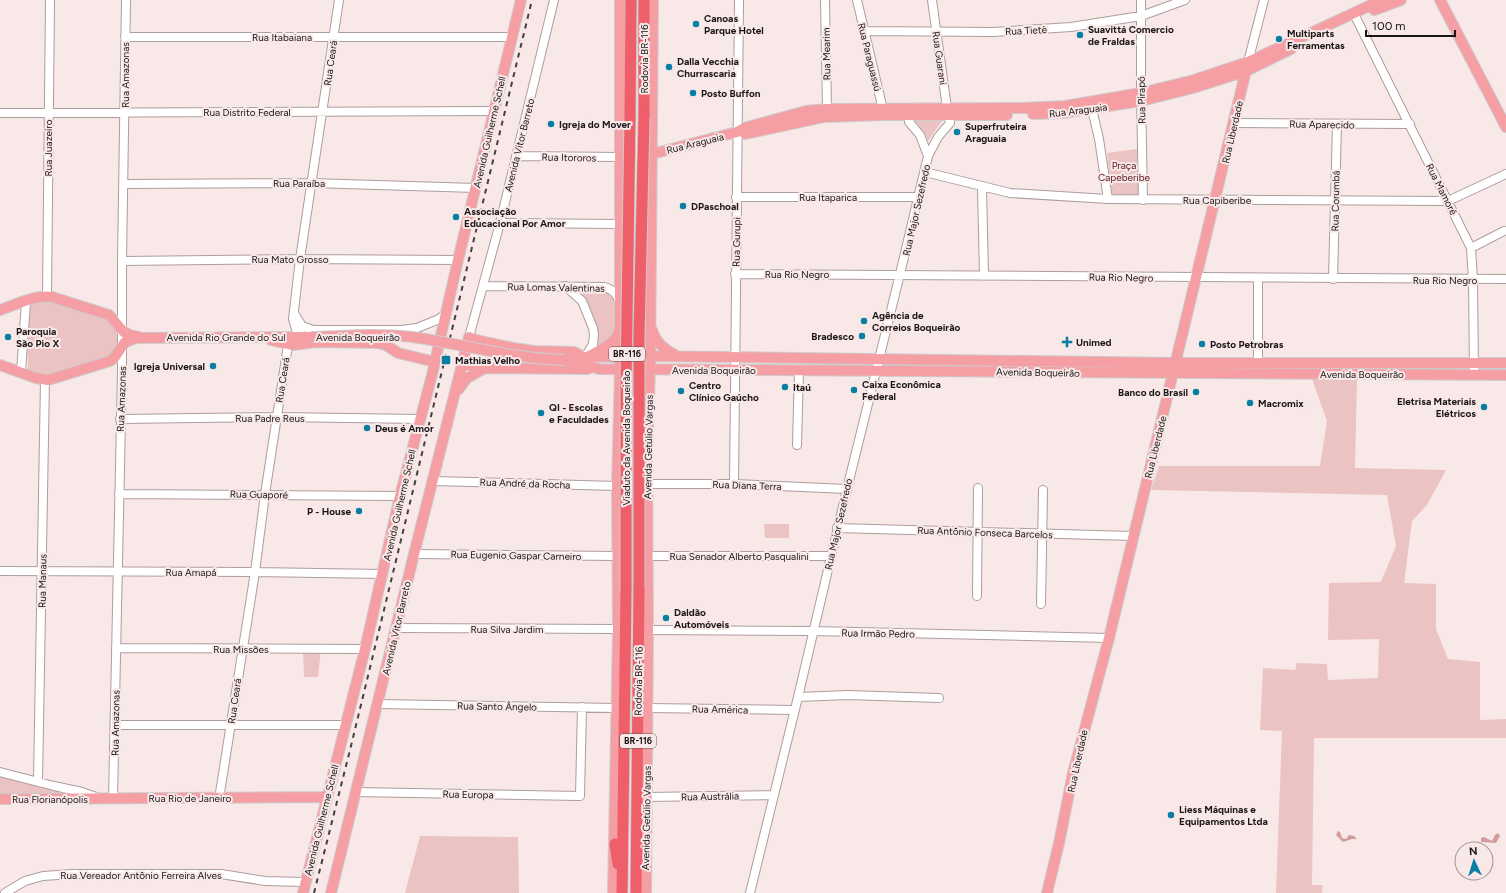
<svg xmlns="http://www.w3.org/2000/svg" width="1506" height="893" font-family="Figtree,sans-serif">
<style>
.green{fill:#eac3c2}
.water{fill:#d39c9c}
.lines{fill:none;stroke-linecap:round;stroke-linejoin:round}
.minor-casing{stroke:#ad9d9d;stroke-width:10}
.major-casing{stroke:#cdcccc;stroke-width:12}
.highway-casing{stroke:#cdcccc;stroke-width:13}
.minor{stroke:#fff;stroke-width:8}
.major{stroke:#f59fa5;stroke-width:10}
.highway{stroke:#ee5f69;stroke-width:11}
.rail{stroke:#473f3f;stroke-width:2;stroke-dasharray:5 5;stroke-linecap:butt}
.major-bridge-casing{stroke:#cdcccc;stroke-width:12;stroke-linecap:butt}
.highway-bridge-casing{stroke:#cdcccc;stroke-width:13;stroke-linecap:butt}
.major-bridge{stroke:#f59fa5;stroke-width:10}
.highway-bridge{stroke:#ee5f69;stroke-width:11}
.poi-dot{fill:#087ea5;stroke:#f9e8e8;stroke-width:1.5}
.labels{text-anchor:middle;stroke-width:4;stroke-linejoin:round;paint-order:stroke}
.shield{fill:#f9e8e8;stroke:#5e5454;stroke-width:1}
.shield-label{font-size:9px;font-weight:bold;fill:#1b1515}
.poi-label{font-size:10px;font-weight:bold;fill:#1b1515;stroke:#f9e8e8;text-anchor:start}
.street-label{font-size:10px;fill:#1b1515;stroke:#f9e8e8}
.park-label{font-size:10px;fill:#58171d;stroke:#f9e8e8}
</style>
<rect width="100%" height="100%" fill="#f9e8e8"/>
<!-- green -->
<path class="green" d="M911 118H944L928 141C924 132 919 123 911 118Z
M1137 149 1139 194H1112L1107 153Z
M579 290C589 290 602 287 610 293 618 298 617 324 614 332 611 340 602 345 595 347L586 302Z
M47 297 107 316 117 327 118 343 111 358 46 376 28 372 27 305Z
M1312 379H1357L1355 468 1446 470 1427 505 1412 521 1404 583 1436 584V629L1448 659 1480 662V720L1506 719V738H1314L1312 885H1323L1322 893H1276L1282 731 1260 730 1263 668 1295 670 1297 663 1327 664 1328 680 1378 678 1379 639 1328 640 1329 583 1381 582 1396 546 1387 495 1151 490 1159 466H1320L1327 421Z
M764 524H789V538H765Z
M321 649 318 677H304L303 650Z
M0 773 59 790 60 795 0 797Z
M420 836 518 837 519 893H405Z"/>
<!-- water -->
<path class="water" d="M1338 831 1340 832 1342 838 1346 839 1349 835 1354 836 1357 839H1352L1343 842 1336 835Z
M1498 833 1500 836 1496 843 1481 842V838L1484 837 1492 841 1495 835Z"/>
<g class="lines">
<defs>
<path id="minor" d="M825 0 827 109
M857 0 884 114
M1141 0V93L1143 200
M1356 18 1471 248 1473 280 1474 374
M864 31 993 32 1071 27 1141 16 1185 0
M125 37H512
M1248 62 1264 0
M909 109V122L920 135 928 156
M1092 109 1099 139 1108 199
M0 113 494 111
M1234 123 1410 124
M517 156 620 157
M925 172 1010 193 1108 199 1448 201 1506 174
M123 184 311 183 476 188
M982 187 984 276
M736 197H919
M500 223 619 224
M1471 248 1504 231
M122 261 300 259 458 260
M735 274 1506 279
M1258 278V363
M1333 279 1337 124
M483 286 604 287C612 289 617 293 619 301
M565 286 582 301 593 328 594 334 593 344 585 357
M47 296 50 0
M294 313 302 326 313 330H401L417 328 437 320 446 314
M304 337 296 329 293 319 300 259 339 0
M469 337 500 223 554 0
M21 372 26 302
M120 419 276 417 420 419
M797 445 799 370
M433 481 617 486
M647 484H734L847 489
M734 484 739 0
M119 494 400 496
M837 528 1133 536
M414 554 618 556
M647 556H831
M0 571 255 572 383 574
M977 596 978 488
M1041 604 1043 490
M396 628 618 629
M648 630 813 631 1109 638
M116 648 365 649
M798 697 848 695 939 698
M378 704 615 708
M647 708 794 710
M115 725H345
M0 772 54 786 82 792 96 797
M38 782 45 380
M355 792 580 796 582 707
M646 797 774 795
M113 799 122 372V261L126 0
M219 799 255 572 265 494 288 345 292 340
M5 893 25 881 43 876 72 874H221L265 881 305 882
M750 893 798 697 847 489 900 274 928 156 938 137 950 123 947 108 932 0"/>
<path id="major" d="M1440 0 1506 127
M1374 10 1401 0
M1033 114 1063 113 1141 101 1193 88 1246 71 1291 49
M745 134 824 117 885 115H1007
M652 154 737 132 744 128 806 111 827 109 1023 108 1065 106 1141 93 1194 80 1248 62 1382 0
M0 310C15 305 37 294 52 297L109 315 124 332 130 335 139 337
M652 330C656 343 665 350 677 356
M271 340 293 345 316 342 378 343 386 345 398 353 435 362
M469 340H476L513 348 534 351 574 352 583 357
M589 356C601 350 615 344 619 331
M565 360H571L583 357 649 356 1176 363H1506
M571 360 599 369 1506 375
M462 364 485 368 588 369
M0 365 36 378 48 380 110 361 115 357 125 342 136 338 311 337
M458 390 467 378 485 368
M0 799 327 797
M303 893 365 649 400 496 432 375 458 260 521 0
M331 893 414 554 469 337 476 340
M613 893 618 629 617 486 620 369V0
M646 893 648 630 647 453 650 369 653 0
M1047 893 1059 843 1073 773 1109 638 1248 62"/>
<path id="highway" d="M644 0V117
M630 117 631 0
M615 844 618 864
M642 863 645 845
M622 893 626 591
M636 893 639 589"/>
</defs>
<!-- minor casing -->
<use href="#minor" class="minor-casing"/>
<!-- major casing -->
<use href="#major" class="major-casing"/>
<!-- highway casing -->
<use href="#highway" class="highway-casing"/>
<!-- minor -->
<use href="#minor" class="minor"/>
<!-- major -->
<use href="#major" class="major"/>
<!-- highway -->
<use href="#highway" class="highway"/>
<!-- rail -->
<path class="rail" d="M314 893 350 750 532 0"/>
<defs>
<path id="major-bridge" d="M311 337C345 336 378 333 412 337 463 344 513 359 565 360"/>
<path id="highway-bridge" d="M639 589V336L644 117
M626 591V383L630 117"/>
</defs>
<!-- major-bridge casing -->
<use href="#major-bridge" class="major-bridge-casing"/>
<!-- highway-bridge casing -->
<use href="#highway-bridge" class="highway-bridge-casing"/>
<!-- major-bridge -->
<use href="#major-bridge" class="major-bridge"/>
<!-- highway-bridge -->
<use href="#highway-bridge" class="highway-bridge"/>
</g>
<!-- markers -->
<g class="poi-dot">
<circle cx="696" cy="24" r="4"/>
<circle cx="1080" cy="35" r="4"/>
<circle cx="1279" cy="39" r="4"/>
<circle cx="669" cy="67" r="4"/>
<circle cx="693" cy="93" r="4"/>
<circle cx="551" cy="124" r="4"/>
<circle cx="957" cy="132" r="4"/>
<circle cx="683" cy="206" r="4"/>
<circle cx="456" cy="217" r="4"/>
<circle cx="864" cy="321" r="4"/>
<circle cx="862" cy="336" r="4"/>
<circle cx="8" cy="337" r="4"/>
<path d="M1065 336h4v4h4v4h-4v4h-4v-4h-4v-4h4z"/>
<circle cx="1202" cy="344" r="4"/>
<rect x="441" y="355" width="10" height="10" rx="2"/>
<circle cx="213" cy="366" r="4"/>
<circle cx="785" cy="387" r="4"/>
<circle cx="854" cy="390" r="4"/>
<circle cx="681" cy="391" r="4"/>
<circle cx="1196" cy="392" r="4"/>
<circle cx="1250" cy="403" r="4"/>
<circle cx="1484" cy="407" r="4"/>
<circle cx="541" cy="413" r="4"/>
<circle cx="367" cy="428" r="4"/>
<circle cx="359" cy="511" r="4"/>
<circle cx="666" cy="618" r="4"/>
<circle cx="1171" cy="815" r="4"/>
</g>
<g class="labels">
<!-- shield labels -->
<g class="shield">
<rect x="609" y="347" width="36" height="14" rx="3"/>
<rect x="620" y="734" width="36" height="14" rx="3"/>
</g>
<g class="shield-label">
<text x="627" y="357">BR-116</text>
<text x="638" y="744">BR-116</text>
</g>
<!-- poi labels -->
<g class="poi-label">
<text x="704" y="22">Canoas<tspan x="704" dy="12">Parque Hotel</tspan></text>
<text x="1088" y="33">Suavittá Comercio<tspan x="1088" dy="12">de Fraldas</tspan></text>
<text x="1287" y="37">Multiparts<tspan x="1287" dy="12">Ferramentas</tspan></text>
<text x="677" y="65">Dalla Vecchia<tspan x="677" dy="12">Churrascaria</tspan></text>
<text x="701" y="97">Posto Buffon</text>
<text x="559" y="128">Igreja do Mover</text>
<text x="965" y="130">Superfruteira<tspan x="965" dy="12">Araguaia</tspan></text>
<text x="691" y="210">DPaschoal</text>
<text x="464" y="215">Associação<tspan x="464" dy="12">Educacional Por Amor</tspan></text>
<text x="872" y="319">Agência de<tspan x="872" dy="12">Correios Boqueirão</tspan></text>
<text x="16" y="335">Paroquia<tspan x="16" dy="12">São Pio X</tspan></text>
<text x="854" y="340" text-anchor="end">Bradesco</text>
<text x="1076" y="346">Unimed</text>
<text x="1210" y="348">Posto Petrobras</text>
<text x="455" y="364">Mathias Velho</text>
<text x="205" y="370" text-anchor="end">Igreja Universal</text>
<text x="862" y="388">Caixa Econômica<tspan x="862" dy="12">Federal</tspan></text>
<text x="689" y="389">Centro<tspan x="689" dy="12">Clínico Gaúcho</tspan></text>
<text x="793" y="391">Itaú</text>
<text x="1188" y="396" text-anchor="end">Banco do Brasil</text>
<text x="1476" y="405" text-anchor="end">Eletrisa Materiais<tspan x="1476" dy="12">Elétricos</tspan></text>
<text x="1258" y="407">Macromix</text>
<text x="549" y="411">QI - Escolas<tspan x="549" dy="12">e Faculdades</tspan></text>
<text x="375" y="432">Deus é Amor</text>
<text x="351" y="515" text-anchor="end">P - House</text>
<text x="674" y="616">Daldão<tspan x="674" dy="12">Automóveis</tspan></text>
<text x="1179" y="813">Liess Máquinas e<tspan x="1179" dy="12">Equipamentos Ltda</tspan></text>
</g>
<!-- street labels -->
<g class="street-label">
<text transform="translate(1026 30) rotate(-3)" y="4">Rua Tietê</text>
<text x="282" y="41">Rua Itabaiana</text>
<text transform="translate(826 54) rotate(-91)" y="4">Rua Mearim</text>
<text transform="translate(870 57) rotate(76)" y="4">Rua Paraguassú</text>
<text transform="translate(940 58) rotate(82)" y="4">Rua Guarani</text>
<text transform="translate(644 59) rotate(-90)" y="4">Rodovia BR-116</text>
<text transform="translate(330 63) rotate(-82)" y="4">Rua Ceará</text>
<text transform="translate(125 75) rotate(-90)" y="4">Rua Amazonas</text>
<text transform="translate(1141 100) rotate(-91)" y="4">Rua Pirapó</text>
<text transform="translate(1078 110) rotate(-7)" y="4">Rua Araguaia</text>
<text x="247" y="116">Rua Distrito Federal</text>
<text transform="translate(1322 124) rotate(1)" y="4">Rua Aparecido</text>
<text transform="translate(489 132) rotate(-77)" y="4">Avenida Guilherme Schell</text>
<text transform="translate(1232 132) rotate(-77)" y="4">Rua Liberdade</text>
<text transform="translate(695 143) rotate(-14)" y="4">Rua Araguaia</text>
<text transform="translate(519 145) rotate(-76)" y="4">Avenida Vitor Barreto</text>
<text transform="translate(48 148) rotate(-90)" y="4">Rua Juazeiro</text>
<text transform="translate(569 157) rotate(1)" y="4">Rua Itororos</text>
<text x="299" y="187">Rua Paraíba</text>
<text transform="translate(1442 189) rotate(63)" y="4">Rua Mamoré</text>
<text x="828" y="201">Rua Itaparica</text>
<text x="1217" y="204">Rua Capiberibe</text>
<text transform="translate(1335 201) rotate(-89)" y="4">Rua Corumbá</text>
<text transform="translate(916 210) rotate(-77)" y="4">Rua Major Sezefredo</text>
<text transform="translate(736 242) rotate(-89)" y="4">Rua Gurupi</text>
<text x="290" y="263">Rua Mato Grosso</text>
<text x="797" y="278">Rua Rio Negro</text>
<text transform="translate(1121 277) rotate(1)" y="4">Rua Rio Negro</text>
<text x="1445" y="284">Rua Rio Negro</text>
<text transform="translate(556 287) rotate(1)" y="4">Rua Lomas Valentinas</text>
<text x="226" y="341">Avenida Rio Grande do Sul</text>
<text x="358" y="341">Avenida Boqueirão</text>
<text x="714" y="374">Avenida Boqueirão</text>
<text transform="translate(1038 372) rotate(1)" y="4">Avenida Boqueirão</text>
<text x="1362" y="378">Avenida Boqueirão</text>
<text transform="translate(282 380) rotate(-81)" y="4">Rua Ceará</text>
<text transform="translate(121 399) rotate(-88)" y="4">Rua Amazonas</text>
<text x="270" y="422">Rua Padre Reus</text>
<text transform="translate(626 438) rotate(-90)" y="4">Viaduto da Avenida Boqueirão</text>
<text transform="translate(648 447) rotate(-89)" y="4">Avenida Getúlio Vargas</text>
<text transform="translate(1155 447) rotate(-76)" y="4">Rua Liberdade</text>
<text transform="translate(525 483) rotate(2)" y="4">Rua André da Rocha</text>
<text transform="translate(747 485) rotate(2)" y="4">Rua Diana Terra</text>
<text transform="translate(259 494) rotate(1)" y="4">Rua Guaporé</text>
<text transform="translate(399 505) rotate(-77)" y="4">Avenida Guilherme Schell</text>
<text transform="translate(838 524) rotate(-77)" y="4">Rua Major Sezefredo</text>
<text transform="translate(985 532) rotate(2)" y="4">Rua Antônio Fonseca Barcelos</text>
<text transform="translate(516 555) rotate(1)" y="4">Rua Eugenio Gaspar Carneiro</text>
<text x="739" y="560">Rua Senador Alberto Pasqualini</text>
<text x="191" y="576">Rua Amapá</text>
<text transform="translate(42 581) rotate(-89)" y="4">Rua Manaus</text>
<text transform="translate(396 628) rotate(-77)" y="4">Avenida Vitor Barreto</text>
<text x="507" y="633">Rua Silva Jardim</text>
<text transform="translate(878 633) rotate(1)" y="4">Rua Irmão Pedro</text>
<text x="241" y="653">Rua Missões</text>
<text transform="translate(638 681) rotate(-89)" y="4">Rodovia BR-116</text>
<text transform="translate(234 701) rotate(-82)" y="4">Rua Ceará</text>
<text transform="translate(497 706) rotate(1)" y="4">Rua Santo Ângelo</text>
<text transform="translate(720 709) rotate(1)" y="4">Rua América</text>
<text transform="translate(115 723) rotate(-89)" y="4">Rua Amazonas</text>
<text transform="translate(1077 761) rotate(-78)" y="4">Rua Liberdade</text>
<text transform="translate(468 794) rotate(1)" y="4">Rua Europa</text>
<text transform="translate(710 796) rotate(-1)" y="4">Rua Austrália</text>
<text x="190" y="802">Rua Rio de Janeiro</text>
<text x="50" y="803">Rua Florianópolis</text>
<text transform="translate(646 818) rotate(-89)" y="4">Avenida Getúlio Vargas</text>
<text transform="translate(321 820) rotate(-76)" y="4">Avenida Guilherme Schell</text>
<text x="141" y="879">Rua Vereador Antônio Ferreira Alves</text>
</g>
<!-- park labels -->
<g class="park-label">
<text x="1124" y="169">Praça<tspan x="1124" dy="12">Capeberibe</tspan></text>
</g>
</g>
<!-- north arrow -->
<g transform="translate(1474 861) rotate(356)"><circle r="19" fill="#f9e8e8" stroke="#a09494"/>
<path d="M0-3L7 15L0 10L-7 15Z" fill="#087ea5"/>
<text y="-6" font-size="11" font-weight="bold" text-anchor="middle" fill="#1b1515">N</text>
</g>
<!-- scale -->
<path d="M1366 30v6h89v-6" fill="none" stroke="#1b1515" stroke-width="2"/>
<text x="1372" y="30" font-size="12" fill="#1b1515" stroke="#f9e8e8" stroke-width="3" paint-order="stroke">100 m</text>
</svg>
